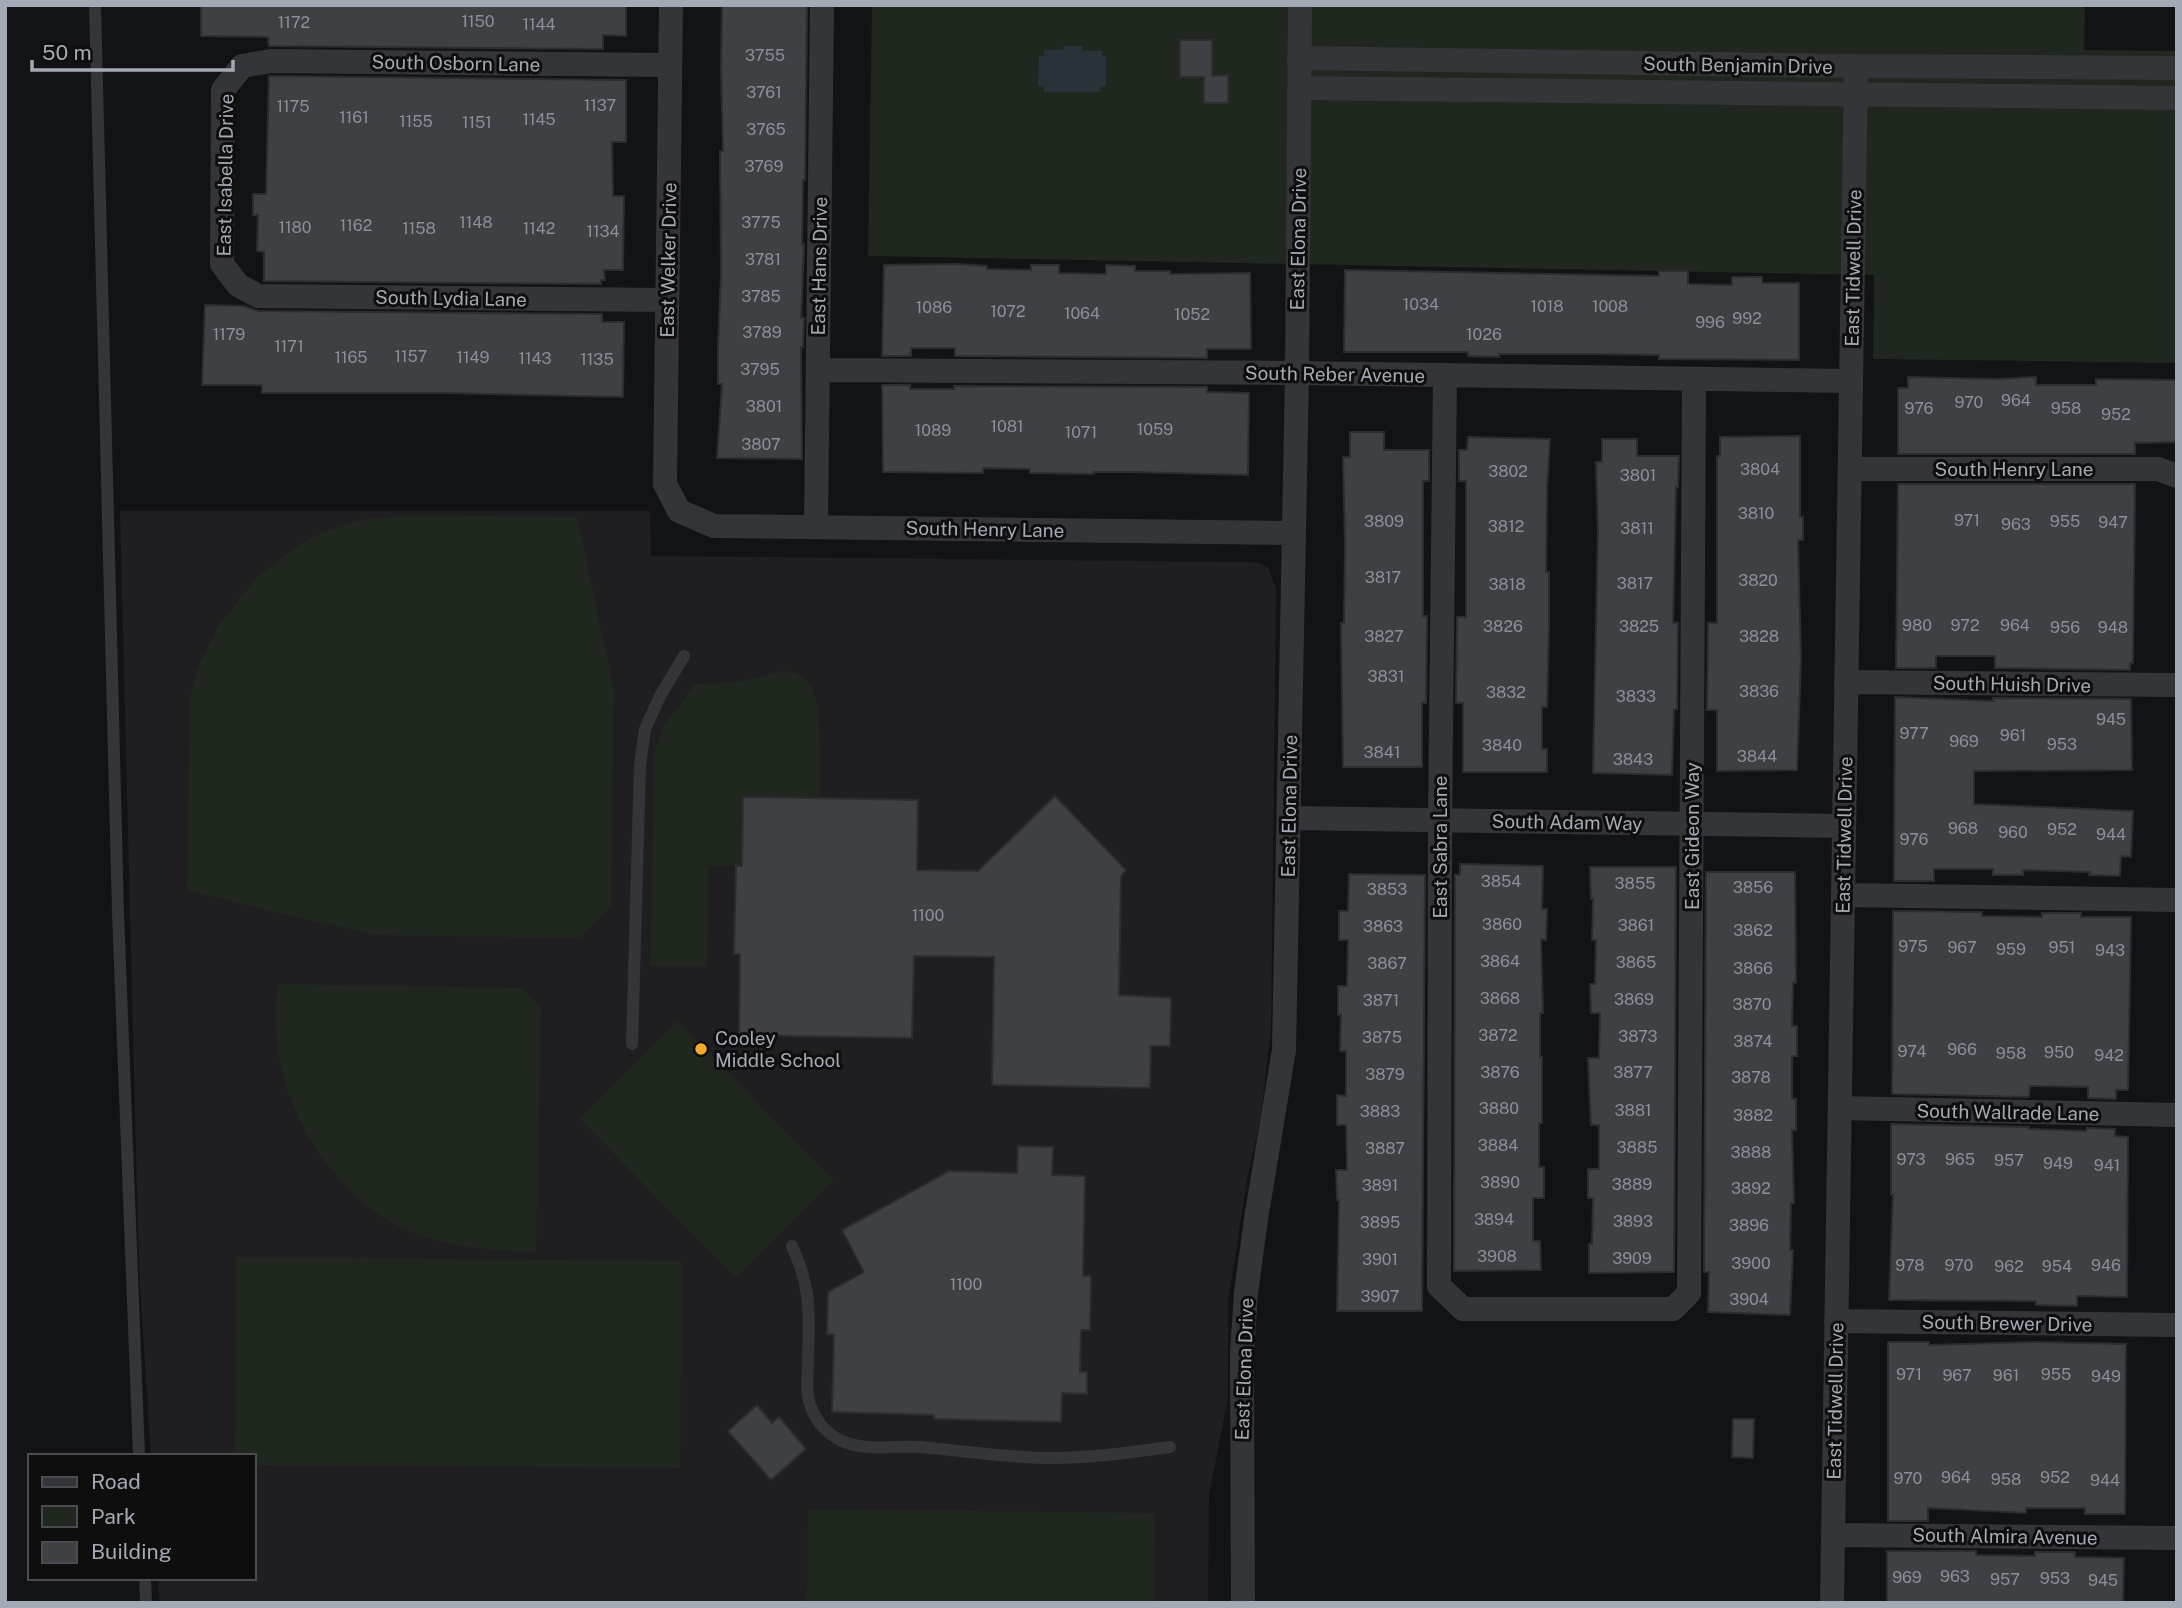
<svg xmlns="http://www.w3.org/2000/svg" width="2182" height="1608" font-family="'Public Sans',sans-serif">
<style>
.built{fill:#1f1f21}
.green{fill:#1f271f}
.water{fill:#293238}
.building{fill:#3e4044;stroke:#2c2d30;stroke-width:2}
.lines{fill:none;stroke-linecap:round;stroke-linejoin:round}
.lane{stroke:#333539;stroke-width:12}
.street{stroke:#333539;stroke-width:24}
.poi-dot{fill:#f5a92a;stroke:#0e0e0f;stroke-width:2.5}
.labels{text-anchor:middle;stroke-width:6;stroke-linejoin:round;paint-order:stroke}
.number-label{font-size:16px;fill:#8a9099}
.street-label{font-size:19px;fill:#a4aab5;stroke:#0e0e0f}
.poi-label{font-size:19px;fill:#a4aab5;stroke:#0e0e0f;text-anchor:start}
</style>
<rect width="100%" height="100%" fill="#121314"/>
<!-- built -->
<path class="built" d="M120 511H650L651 556 1246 562 1260 563 1268 567 1276 588 1271 1028 1261 1115 1247 1180 1228 1302V1398L1209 1495 1208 1603H160L158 1578H254V1456H151L139 1271Z"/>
<!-- green -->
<path class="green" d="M872 5H2085L2084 50 2177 51V363L1873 359 1874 275 868 256Z
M406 515 577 517 614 690 611 906 580 938 374 935 187 891 190 703 196 671 219 625 256 578 299 545 322 533 360 520Z
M784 671C795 672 806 677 811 687 823 708 819 772 820 798L744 797 742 866H709L707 966H650L655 752 663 727 695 684 736 682Z
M278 984 523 988 541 1007 536 1252C487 1251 434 1246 390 1222 367 1209 347 1189 331 1169 287 1114 270 1053 278 984Z
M678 1021 834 1181 735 1278 579 1118Z
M236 1257 682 1261 680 1468 254 1465V1456H235Z
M808 1509 1155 1513 1154 1603H807Z"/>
<!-- water -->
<path class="water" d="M1063 46H1082L1083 51H1102V56H1106V86H1101L1100 92H1044V86H1038L1039 56H1044V50H1063Z"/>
<!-- building -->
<path class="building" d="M201 5H626V36L603 35V49L269 46 268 37 201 36Z
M722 5H807L805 180H803L802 244H804L801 318H804L803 347H801L802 459 717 458 722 384H718V347L721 274 720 151H723L721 69Z
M1180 40H1212V76L1228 75V103H1204V77H1180Z
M269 76 626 80V142H612L613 196H624L623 270H604L605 280H601V284L264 281V252L257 251 258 215H253V194H266Z
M958 264 987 266V269L1031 270V265H1059V273L1106 274V265L1135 266V271H1170V274L1250 273 1251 349H1207V358L955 356V348H911V356H882L884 265Z
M1345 270 1659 276V271H1688V284L1732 285V277H1762V283H1799V360L1659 359V355L1596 354H1499V357L1468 356V352H1344Z
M205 305 244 306 258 311 602 314V322H624L623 397 445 393H262V385H202Z
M1908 377 1996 379 2036 377V385H2096V379L2177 380V442L2135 443V454H1898V388H1908Z
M882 385H910V389H954V386L1207 387V392L1249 393 1248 475 1132 472H1094V474L1030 473V469L983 468V473L883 472Z
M1350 432H1384V450H1429V481H1423V616H1427L1426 703H1422V767H1343L1341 623H1344L1345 544 1343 457H1350Z
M1800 436V517H1803V540H1798L1801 658 1797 770 1717 771V710H1707L1708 623H1717V456H1720V437Z
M1468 437 1550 439 1547 488 1546 572H1549V625L1547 707H1542V749H1547V772H1463V703H1456L1457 617H1466V481H1459V450H1467Z
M1602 439H1637V456H1679L1678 487H1676L1673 623H1678L1677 709H1674L1672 775 1593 773 1598 531 1596 462H1602Z
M1898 484H2135L2133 663H2130V670L1995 668V656H1936V668H1896Z
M1895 697 1993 701V698L2131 699 2132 770 1974 771V804L2133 811 2131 857 2121 856 2120 876 2089 875 2090 872 2023 870V875H1993V869H1934V881H1894Z
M1055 796 1126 870 1121 876 1119 995 1171 998 1170 1046H1151L1150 1088 992 1085 994 957 914 956 912 1038 739 1035 740 954H734L736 866H742L743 797 918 800 917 870 978 871Z
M1460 864 1543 866 1542 909H1547L1546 940 1541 939 1543 1013H1540V1057H1542V1123H1539V1167H1544V1198H1533V1241H1540L1541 1270 1454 1271 1455 875H1460Z
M1590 867H1676L1674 1272 1589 1273V1244H1592L1593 1198H1588V1169H1599V1125H1591L1588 1058H1599L1600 1013H1591L1590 984H1595L1596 940H1592L1593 899H1591Z
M1706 872H1795L1796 983H1793L1792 1026H1797V1056H1792V1099H1796V1130H1792L1794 1203H1791L1790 1250H1793L1790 1315 1708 1312 1709 1272H1704Z
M1349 874 1425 875 1422 1311H1337L1339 1200H1337L1336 1170H1347L1346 1125H1337V1095L1346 1096V1051H1340L1341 1015H1338V986H1347L1348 940H1339V911H1348Z
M1893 911 1982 912V916L2042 917V913H2081V917H2131L2128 1090H2116V1099L2088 1098V1087L2030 1086 2029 1097 1892 1094Z
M1891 1124 2029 1127V1129L2086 1131 2087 1128 2115 1129V1136L2128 1137 2127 1297 2077 1296V1306L2036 1305V1301L1889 1300 1893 1195H1891Z
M1018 1146 1053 1147 1052 1175 1085 1176 1083 1276H1091L1090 1330H1081L1080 1372H1087V1394L1062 1393 1061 1422 934 1419V1415L832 1412 834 1335 827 1334 828 1292 864 1272 842 1230 949 1171 1017 1173Z
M1888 1342H1929V1345L2036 1342 2126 1344 2125 1514H2085V1508H2026V1513L1928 1508V1521H1888Z
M757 1405 772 1423 779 1417 806 1449 771 1480 728 1431Z
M1733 1419H1754L1753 1458 1732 1457Z
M1887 1551H1976V1555L2035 1556V1552H2075V1557L2124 1558 2123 1603H1887Z"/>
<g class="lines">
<!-- lane -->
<path class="lane" d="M95 5 118 913 139 1456
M632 1044 640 766 645 729 660 696 684 656
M792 1246C812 1289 809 1314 808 1360 808 1375 805 1394 811 1407 817 1423 827 1434 842 1441 866 1452 896 1445 921 1447 965 1451 1009 1458 1053 1458 1092 1458 1131 1452 1170 1447
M145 1578 146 1603"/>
<!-- street -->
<path class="street" d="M671 5 665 484 679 511 714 526 1293 533
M1299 58 1856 66 2177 68
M1300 88 2177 98
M667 300 258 296 238 285 222 264 223 90 242 66 271 61 670 65
M818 370 1297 373 1851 381
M1445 375 1440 820 1439 1286 1463 1309H1673L1689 1293 1694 379
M1850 469H2158L2177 476
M816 527 822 5
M1846 682 2177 685
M1289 818 1844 826
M1843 895 2177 900
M1840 1108 2177 1115
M1836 1321 2177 1325
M1833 1535 2177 1538
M1243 1603 1242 1352 1246 1293 1256 1219 1284 1050 1297 373 1300 5
M1832 1603 1856 66"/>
</g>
<!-- markers -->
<circle class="poi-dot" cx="701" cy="1049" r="7"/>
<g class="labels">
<!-- number labels -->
<g class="number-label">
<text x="478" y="27">1150</text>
<text x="294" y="28">1172</text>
<text x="539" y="30">1144</text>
<text x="765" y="61">3755</text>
<text x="764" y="98">3761</text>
<text x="600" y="111">1137</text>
<text x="293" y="112">1175</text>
<text x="354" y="123">1161</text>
<text x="539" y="125">1145</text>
<text x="416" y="127">1155</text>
<text x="477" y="128">1151</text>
<text x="766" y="135">3765</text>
<text x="764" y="172">3769</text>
<text x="476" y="228">1148</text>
<text x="761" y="228">3775</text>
<text x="356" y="231">1162</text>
<text x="295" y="233">1180</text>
<text x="419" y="234">1158</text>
<text x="539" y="234">1142</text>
<text x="603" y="237">1134</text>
<text x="763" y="265">3781</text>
<text x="761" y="302">3785</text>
<text x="1421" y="310">1034</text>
<text x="1547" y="312">1018</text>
<text x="1610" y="312">1008</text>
<text x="934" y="313">1086</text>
<text x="1008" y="317">1072</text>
<text x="1082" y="319">1064</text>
<text x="1192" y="320">1052</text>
<text x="1747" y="324">992</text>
<text x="1710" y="328">996</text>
<text x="762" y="338">3789</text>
<text x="229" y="340">1179</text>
<text x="1484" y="340">1026</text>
<text x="289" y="352">1171</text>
<text x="411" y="362">1157</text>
<text x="351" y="363">1165</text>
<text x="473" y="363">1149</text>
<text x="535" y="364">1143</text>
<text x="597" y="365">1135</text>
<text x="760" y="375">3795</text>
<text x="2016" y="406">964</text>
<text x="1969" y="408">970</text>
<text x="764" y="412">3801</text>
<text x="1919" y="414">976</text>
<text x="2066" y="414">958</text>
<text x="2116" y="420">952</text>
<text x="1007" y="432">1081</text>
<text x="1155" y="435">1059</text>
<text x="933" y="436">1089</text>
<text x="1081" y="438">1071</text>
<text x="761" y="450">3807</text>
<text x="1760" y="475">3804</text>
<text x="1508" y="477">3802</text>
<text x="1638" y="481">3801</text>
<text x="1756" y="519">3810</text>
<text x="1967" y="526">971</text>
<text x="1384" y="527">3809</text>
<text x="2065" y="527">955</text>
<text x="2113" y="528">947</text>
<text x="2016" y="530">963</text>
<text x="1506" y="532">3812</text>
<text x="1637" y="534">3811</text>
<text x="1383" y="583">3817</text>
<text x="1758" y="586">3820</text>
<text x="1635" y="589">3817</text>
<text x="1507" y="590">3818</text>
<text x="1917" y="631">980</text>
<text x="1965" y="631">972</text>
<text x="2015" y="631">964</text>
<text x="1503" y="632">3826</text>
<text x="1639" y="632">3825</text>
<text x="2065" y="633">956</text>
<text x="2113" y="633">948</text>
<text x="1384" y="642">3827</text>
<text x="1759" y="642">3828</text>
<text x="1386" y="682">3831</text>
<text x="1759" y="697">3836</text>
<text x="1506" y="698">3832</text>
<text x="1636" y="702">3833</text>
<text x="2111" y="725">945</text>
<text x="1914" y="739">977</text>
<text x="2013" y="741">961</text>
<text x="1964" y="747">969</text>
<text x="2062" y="750">953</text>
<text x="1502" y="751">3840</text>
<text x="1382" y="758">3841</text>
<text x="1757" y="762">3844</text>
<text x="1633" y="765">3843</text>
<text x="1963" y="834">968</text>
<text x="2062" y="835">952</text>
<text x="2013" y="838">960</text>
<text x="2111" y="840">944</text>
<text x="1914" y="845">976</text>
<text x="1501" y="887">3854</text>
<text x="1635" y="889">3855</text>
<text x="1753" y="893">3856</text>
<text x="1387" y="895">3853</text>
<text x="928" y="921">1100</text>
<text x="1502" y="930">3860</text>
<text x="1636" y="931">3861</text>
<text x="1383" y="932">3863</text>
<text x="1753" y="936">3862</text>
<text x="1913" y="952">975</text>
<text x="1962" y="953">967</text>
<text x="2062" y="953">951</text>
<text x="2011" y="955">959</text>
<text x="2110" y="956">943</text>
<text x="1500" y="967">3864</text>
<text x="1636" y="968">3865</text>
<text x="1387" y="969">3867</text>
<text x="1753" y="974">3866</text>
<text x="1500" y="1004">3868</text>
<text x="1634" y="1005">3869</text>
<text x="1381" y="1006">3871</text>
<text x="1752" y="1010">3870</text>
<text x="1498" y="1041">3872</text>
<text x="1638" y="1042">3873</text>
<text x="1382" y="1043">3875</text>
<text x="1753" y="1047">3874</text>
<text x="1962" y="1055">966</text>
<text x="1912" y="1057">974</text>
<text x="2059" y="1058">950</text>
<text x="2011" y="1059">958</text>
<text x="2109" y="1061">942</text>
<text x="1500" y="1078">3876</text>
<text x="1633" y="1078">3877</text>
<text x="1385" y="1080">3879</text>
<text x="1751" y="1083">3878</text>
<text x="1499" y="1114">3880</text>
<text x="1633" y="1116">3881</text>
<text x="1380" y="1117">3883</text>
<text x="1753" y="1121">3882</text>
<text x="1498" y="1151">3884</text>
<text x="1637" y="1153">3885</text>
<text x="1385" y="1154">3887</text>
<text x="1751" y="1158">3888</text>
<text x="1911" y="1165">973</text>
<text x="1960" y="1165">965</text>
<text x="2009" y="1166">957</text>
<text x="2058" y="1169">949</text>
<text x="2107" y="1171">941</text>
<text x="1500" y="1188">3890</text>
<text x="1632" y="1190">3889</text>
<text x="1380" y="1191">3891</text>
<text x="1751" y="1194">3892</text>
<text x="1494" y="1225">3894</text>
<text x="1633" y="1227">3893</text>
<text x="1380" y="1228">3895</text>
<text x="1749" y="1231">3896</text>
<text x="1497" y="1262">3908</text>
<text x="1632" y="1264">3909</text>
<text x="1380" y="1265">3901</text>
<text x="1751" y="1269">3900</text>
<text x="1910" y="1271">978</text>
<text x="1959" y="1271">970</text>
<text x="2106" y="1271">946</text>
<text x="2009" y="1272">962</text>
<text x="2057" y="1272">954</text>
<text x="966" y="1290">1100</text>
<text x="1380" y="1302">3907</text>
<text x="1749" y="1305">3904</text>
<text x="1909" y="1380">971</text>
<text x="2056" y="1380">955</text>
<text x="1957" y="1381">967</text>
<text x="2006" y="1381">961</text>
<text x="2106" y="1382">949</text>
<text x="1956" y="1483">964</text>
<text x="2055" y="1483">952</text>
<text x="1908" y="1484">970</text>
<text x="2006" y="1485">958</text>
<text x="2105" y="1486">944</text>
<text x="1955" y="1582">963</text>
<text x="1907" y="1583">969</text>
<text x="2055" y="1584">953</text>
<text x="2005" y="1585">957</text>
<text x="2103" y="1586">945</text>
</g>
<!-- street labels -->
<g class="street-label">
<text transform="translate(456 63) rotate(1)" y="7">South Osborn Lane</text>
<text transform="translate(1738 65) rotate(1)" y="7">South Benjamin Drive</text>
<text transform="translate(225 175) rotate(-89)" y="7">East Isabella Drive</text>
<text transform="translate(1298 239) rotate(-89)" y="7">East Elona Drive</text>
<text transform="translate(668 260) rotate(-89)" y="7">East Welker Drive</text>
<text transform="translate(819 266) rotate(-89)" y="7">East Hans Drive</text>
<text transform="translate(1853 268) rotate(-89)" y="7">East Tidwell Drive</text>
<text transform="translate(451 298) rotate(1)" y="7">South Lydia Lane</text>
<text transform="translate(1335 374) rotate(1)" y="7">South Reber Avenue</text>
<text x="2014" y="476">South Henry Lane</text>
<text transform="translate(985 529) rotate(1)" y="7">South Henry Lane</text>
<text transform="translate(2012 684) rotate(1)" y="7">South Huish Drive</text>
<text transform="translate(1289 806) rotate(-89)" y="7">East Elona Drive</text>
<text transform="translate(1567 822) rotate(1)" y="7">South Adam Way</text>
<text transform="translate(1844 835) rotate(-89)" y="7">East Tidwell Drive</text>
<text transform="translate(1692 836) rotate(-90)" y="7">East Gideon Way</text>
<text transform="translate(1440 847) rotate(-90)" y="7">East Sabra Lane</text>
<text transform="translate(2008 1112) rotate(1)" y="7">South Wallrade Lane</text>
<text transform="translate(2007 1323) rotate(1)" y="7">South Brewer Drive</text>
<text transform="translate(1244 1369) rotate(-88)" y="7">East Elona Drive</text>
<text transform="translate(1835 1401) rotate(-89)" y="7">East Tidwell Drive</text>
<text transform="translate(2005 1536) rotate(1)" y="7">South Almira Avenue</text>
</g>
<!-- poi labels -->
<g class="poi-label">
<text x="715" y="1045">Cooley<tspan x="715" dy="22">Middle School</tspan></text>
</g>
</g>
<!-- border -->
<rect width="2182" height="1608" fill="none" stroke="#a4aab5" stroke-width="14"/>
<!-- legend -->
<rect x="28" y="1454" width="228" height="126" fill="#0e0e0f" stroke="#4a4c51" stroke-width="2"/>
<rect x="42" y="1477" width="35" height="10" fill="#333539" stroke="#4a4c51" stroke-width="2"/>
<text x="91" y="1489" font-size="21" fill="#a4aab5">Road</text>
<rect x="42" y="1506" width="35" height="21" fill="#1f271f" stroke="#4a4c51" stroke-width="2"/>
<text x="91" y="1524" font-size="21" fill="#a4aab5">Park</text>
<rect x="42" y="1542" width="35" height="21" fill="#3e4044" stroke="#4a4c51" stroke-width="2"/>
<text x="91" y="1559" font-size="21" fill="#a4aab5">Building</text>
<!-- scale -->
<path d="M32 60v10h201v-10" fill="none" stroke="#a4aab5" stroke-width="3.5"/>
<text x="42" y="60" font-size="21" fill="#a4aab5" stroke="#0e0e0f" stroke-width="5" paint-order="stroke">50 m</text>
</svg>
